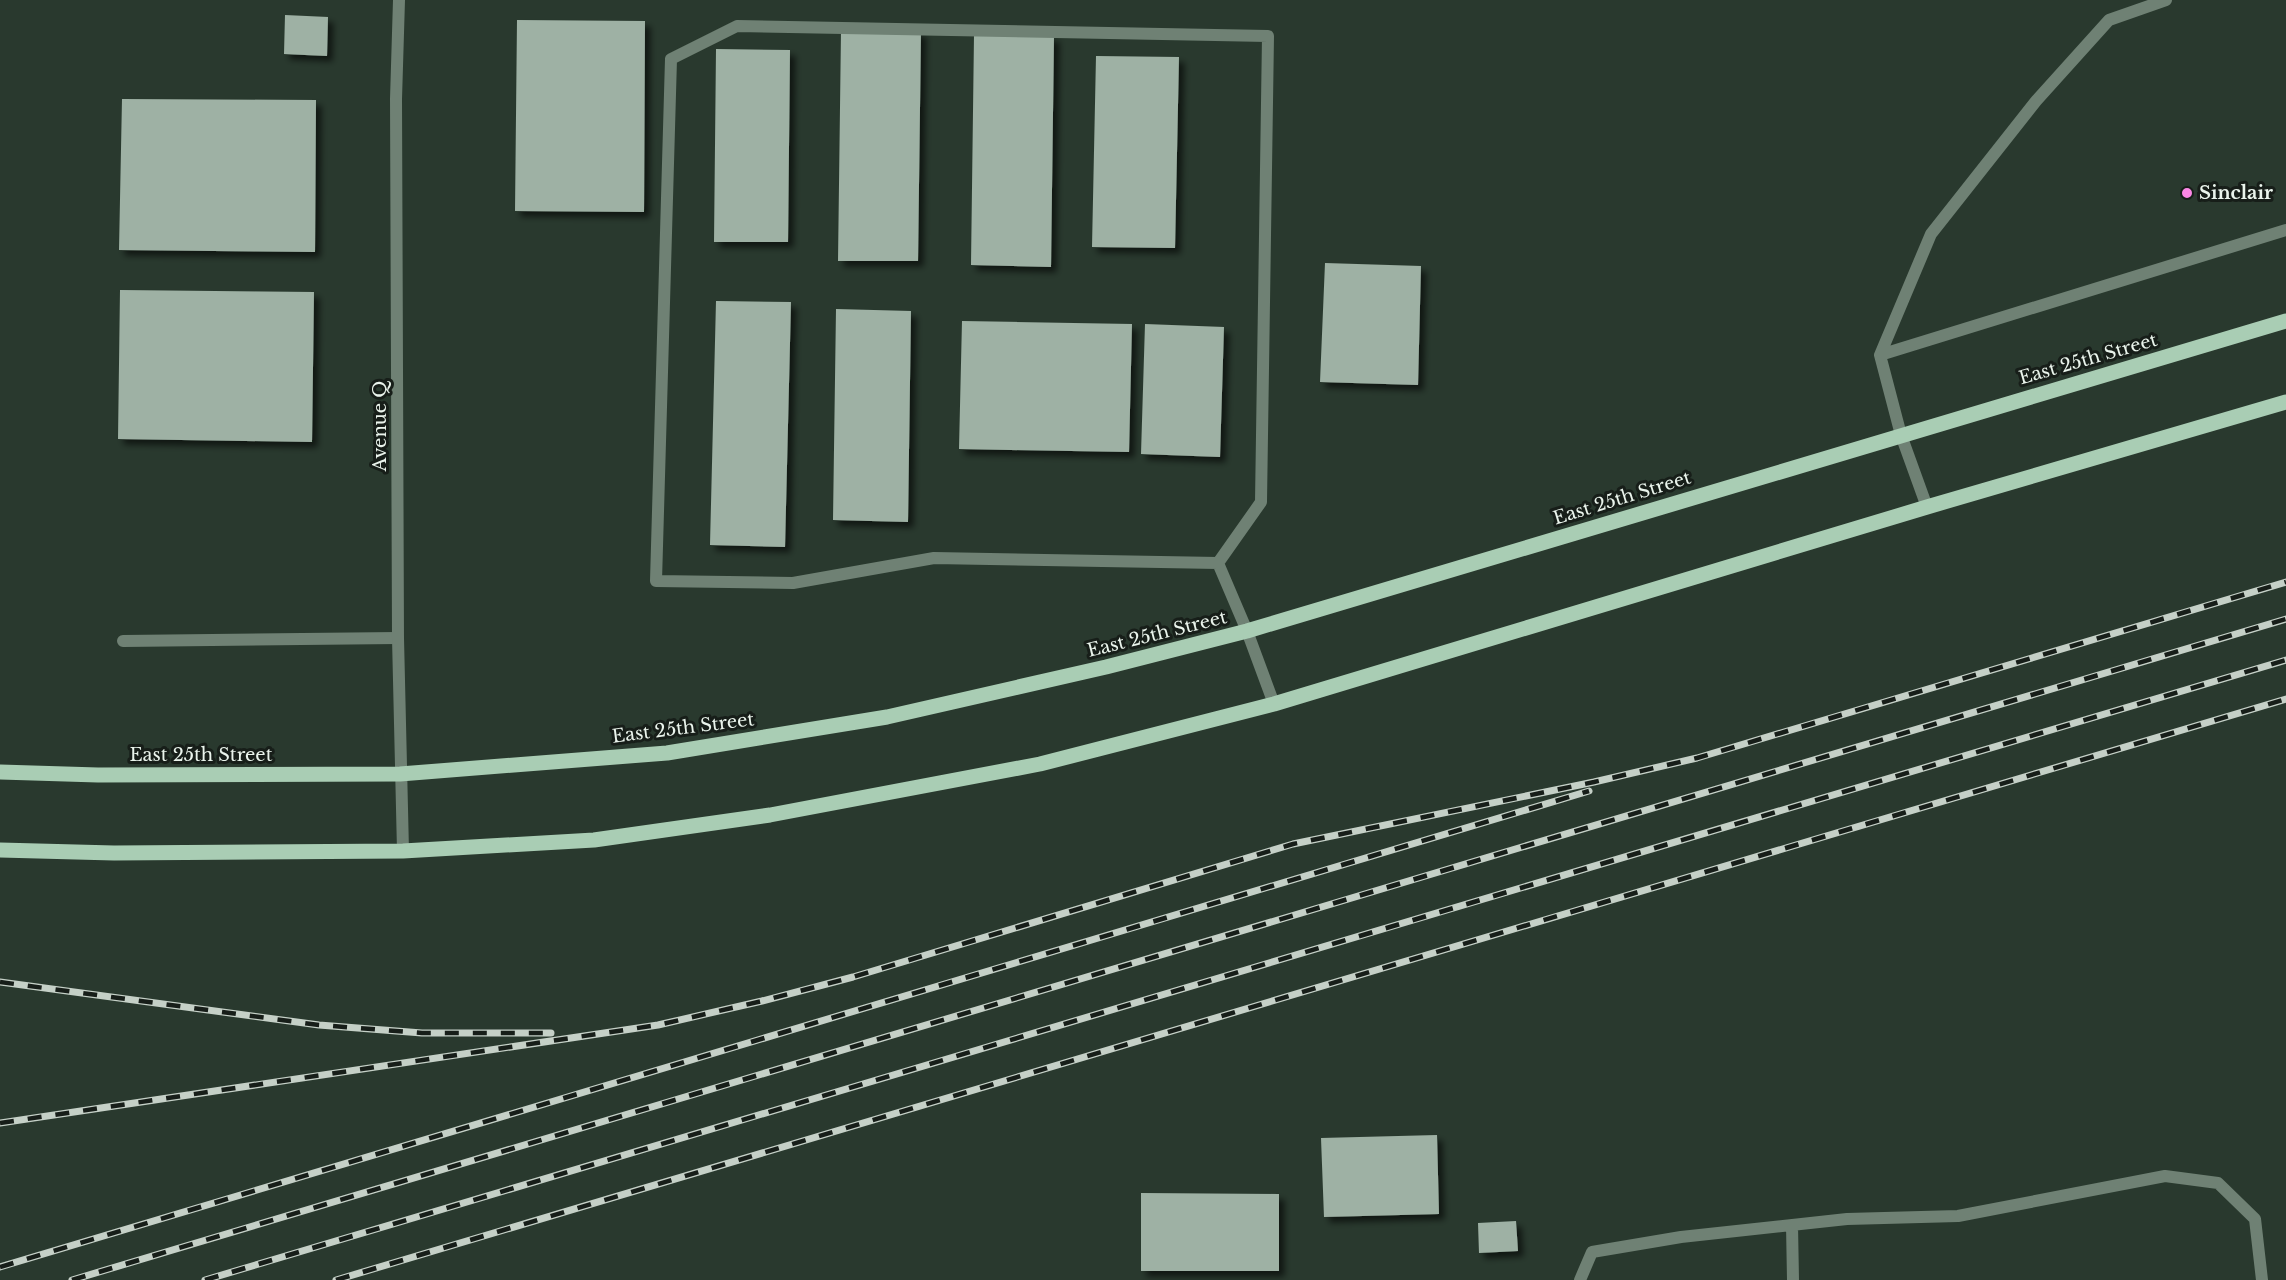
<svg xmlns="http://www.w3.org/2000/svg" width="2286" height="1280" font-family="'Libre Baskerville',serif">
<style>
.building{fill:#9eb1a4;filter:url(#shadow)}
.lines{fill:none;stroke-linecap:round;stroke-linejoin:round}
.service{stroke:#6f8174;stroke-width:12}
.minor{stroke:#6f8174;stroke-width:12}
.primary{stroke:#a9cdb4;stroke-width:15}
.rail-casing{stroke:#c5d0c7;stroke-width:7}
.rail{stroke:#171e19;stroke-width:4.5;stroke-dasharray:14;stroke-linecap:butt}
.poi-dot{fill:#fb87e5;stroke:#171e19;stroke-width:2}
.labels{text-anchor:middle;stroke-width:6;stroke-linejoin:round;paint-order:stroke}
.poi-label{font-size:18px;font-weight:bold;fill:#eaf4ec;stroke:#171e19;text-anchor:start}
.street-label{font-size:18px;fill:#eaf4ec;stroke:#171e19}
</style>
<defs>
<filter id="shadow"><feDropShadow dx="5.5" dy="5.5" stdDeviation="3" flood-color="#0009"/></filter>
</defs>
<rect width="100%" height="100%" fill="#29392e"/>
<!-- building -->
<path class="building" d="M285 15 328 17 327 56 284 54Z
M517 20 645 21 644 212 515 211Z
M841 31H921L918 261H838Z
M974 35 1054 36 1051 267 971 265Z
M716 49 790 50 788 242H714Z
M1096 56 1179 57 1175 248 1092 247Z
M122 99 316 100 315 252 119 250Z
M1325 263 1421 266 1418 385 1320 382Z
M120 290 314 292 312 442 118 439Z
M716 301 791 302 785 547 710 545Z
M836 309 911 311 908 522 833 520Z
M962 321 1132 324 1129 452 959 449Z
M1145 324 1224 327 1220 457 1141 454Z
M1437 1135 1439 1214 1324 1217 1321 1138Z
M1141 1193 1279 1194V1271H1141Z
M1516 1221 1518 1251 1479 1253 1478 1223Z"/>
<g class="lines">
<!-- service -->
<path class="service" d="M737 26 1268 36 1261 502 1218 563 934 558 793 583 656 581 671 59Z
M1880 355 2286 230
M1927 507 1901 435 1880 355 1931 234 2036 101 2109 20 2166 0
M1218 563 1247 631 1274 704
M123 641 398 638
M1792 1225 1793 1280
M1580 1280 1592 1252 1681 1237 1847 1219 1958 1216 2165 1176 2218 1183 2255 1219 2262 1280"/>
<!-- minor -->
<path class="minor" d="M399 0 396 99 398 638 403 851"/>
<!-- primary -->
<path class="primary" d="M0 772 98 775 400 774 667 753 887 717 1106 667 1247 631 2286 321
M0 850 114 853 403 851 594 840 770 815 1040 764 1274 704 1927 507 2286 402"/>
<defs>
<path id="rail" d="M0 982 319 1025 422 1033H551
M0 1123 658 1025 762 1001 853 977 1293 844 1594 782 1697 758 2286 582
M0 1267 1589 791
M72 1280 2286 619
M205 1280 2286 660
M336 1280 2286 699"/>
</defs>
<!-- rail casing -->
<use href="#rail" class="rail-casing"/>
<!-- rail -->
<use href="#rail" class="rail"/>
</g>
<!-- markers -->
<circle class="poi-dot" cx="2187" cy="193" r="6"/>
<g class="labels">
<!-- poi labels -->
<g class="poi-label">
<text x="2199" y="199">Sinclair</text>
</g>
<!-- street labels -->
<g class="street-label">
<text transform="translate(2088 359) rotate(-16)" y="6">East 25th Street</text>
<text transform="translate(380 426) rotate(-90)" y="6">Avenue Q</text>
<text transform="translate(1622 498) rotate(-17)" y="6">East 25th Street</text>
<text transform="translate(1157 634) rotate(-14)" y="6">East 25th Street</text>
<text transform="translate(683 728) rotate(-7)" y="6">East 25th Street</text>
<text x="201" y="761">East 25th Street</text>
</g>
</g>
</svg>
